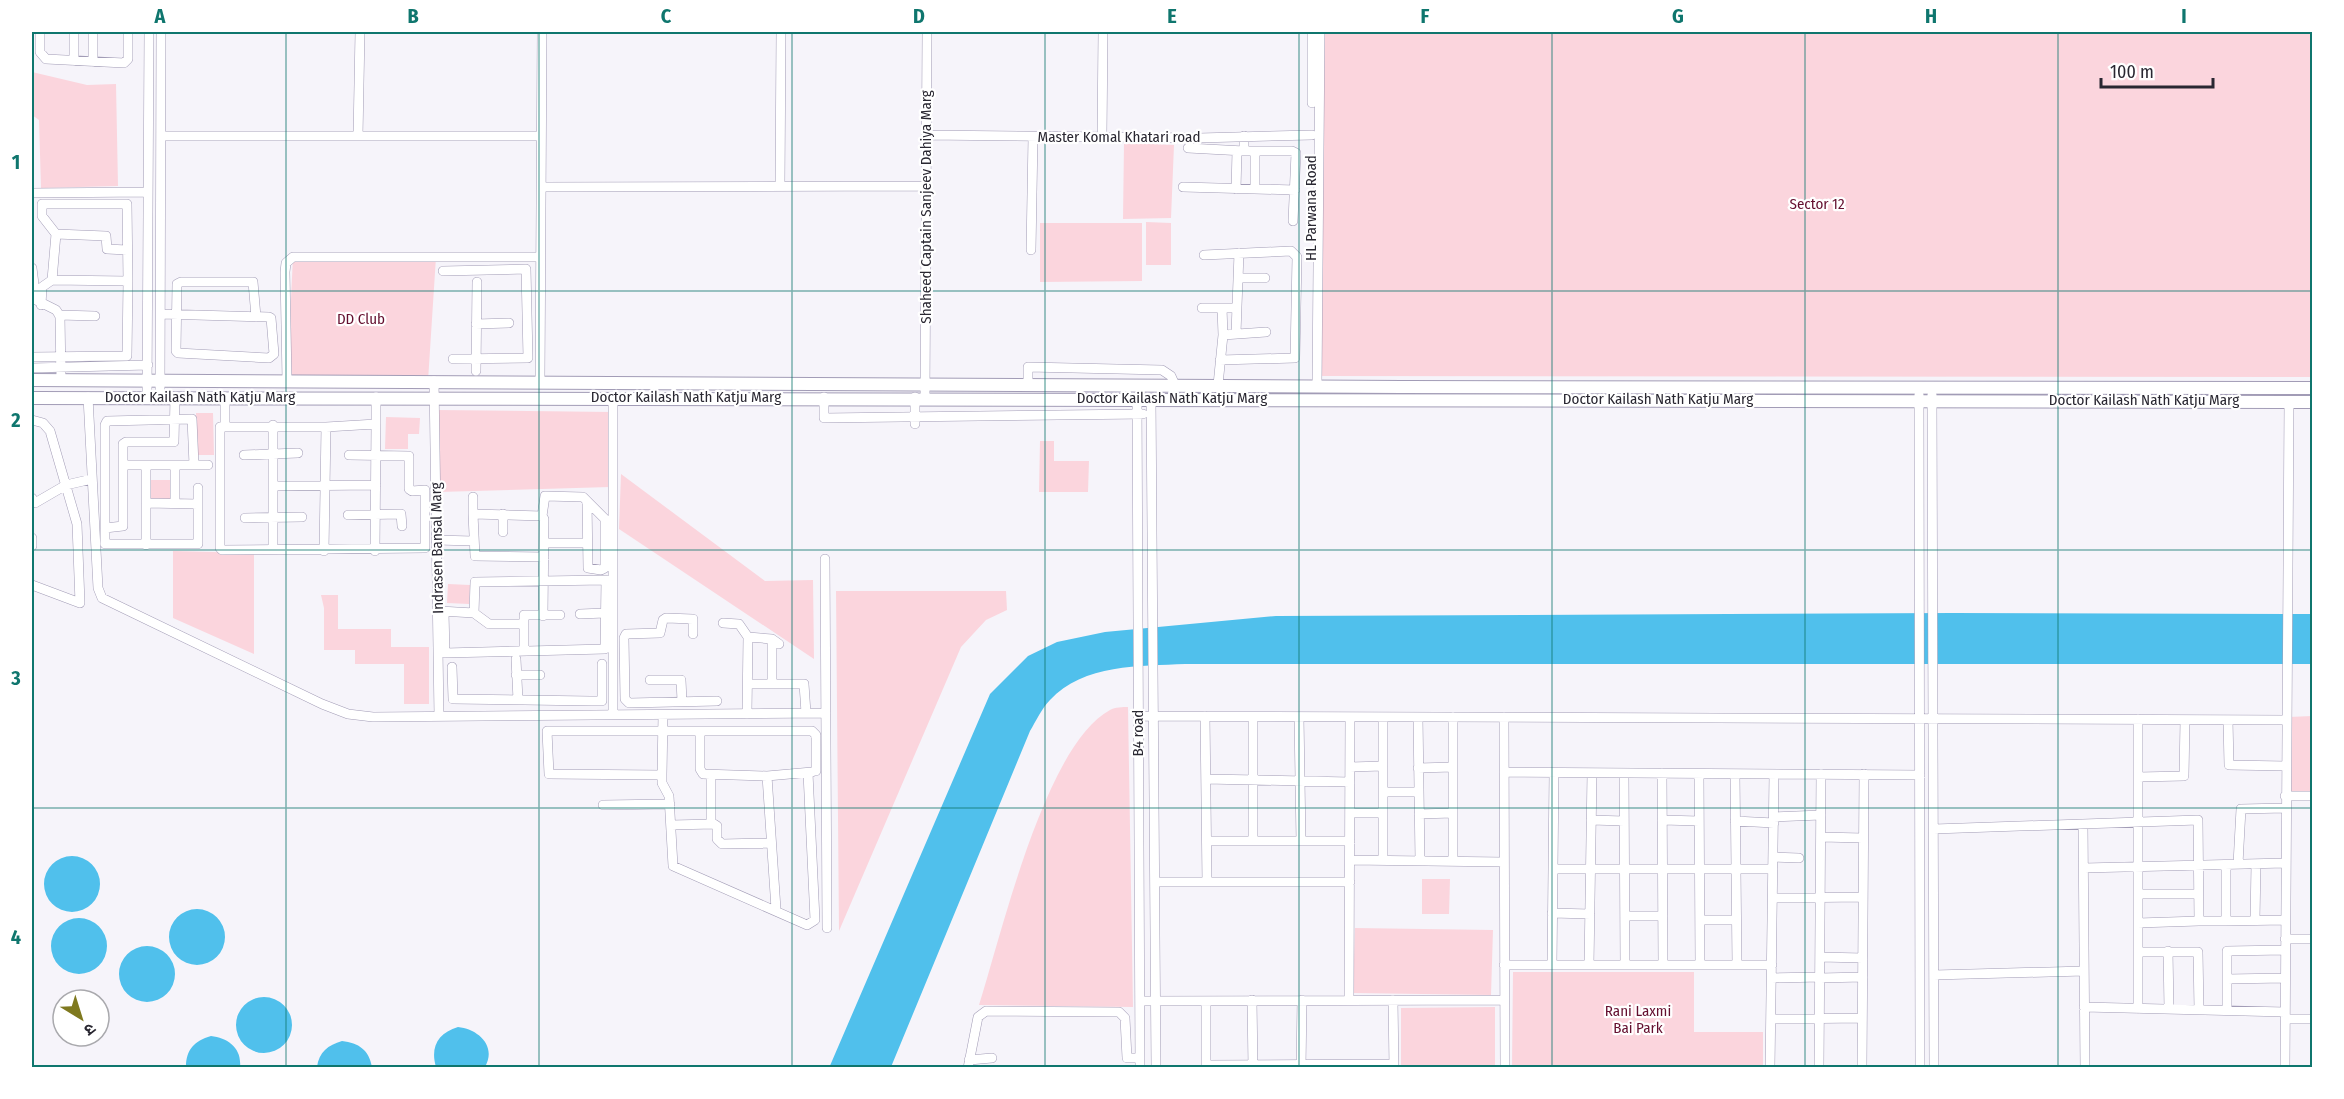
<svg xmlns="http://www.w3.org/2000/svg" width="2344" height="1099" font-family="'Fira Sans Condensed','Noto Sans Devanagari',sans-serif">
<style>
.green{fill:#fbd5dd}
.water{fill:#50c0ec}
.lines{fill:none;stroke-linecap:round;stroke-linejoin:round}
.minor-casing{stroke:#a29cb6;stroke-width:10}
.major-casing{stroke:#a29cb6;stroke-width:14}
.minor{stroke:#fff;stroke-width:9}
.major{stroke:#fff;stroke-width:12}
.grid{fill:none;stroke:#0f766e;stroke-width:1.5;stroke-opacity:0.55}
.labels{text-anchor:middle;stroke-width:4.5;stroke-linejoin:round;paint-order:stroke}
.street-label{font-size:15px;fill:#292731;stroke:#fff}
.park-label{font-size:15px;fill:#640f2f;stroke:#fff}
.neatline{fill:none;stroke:#0f766e;stroke-width:2}
.grid-label{font-size:20px;text-anchor:middle;font-weight:bold;fill:#0f766e}
</style>
<rect width="100%" height="100%" fill="#f6f4fa"/>
<!-- green -->
<path class="green" d="M1322 32H2312V377L1320 376Z
M32 72 87 85 116 84 118 186 41 188 39 120 32 115Z
M1124 143 1174 145 1171 218 1123 219Z
M1146 222 1171 223V265H1146Z
M1040 223H1142V281L1040 282Z
M293 257H436L428 381 287 380Z
M436 410 611 412 610 487 438 492Z
M196 413H213L214 455H197Z
M386 417 420 418 419 434H408V449H385Z
M1040 441H1054V461H1089L1088 492H1039Z
M621 474 765 581 813 580 814 659 619 529Z
M147 480H171V502H147Z
M173 551 254 553V654L173 618Z
M448 584 470 585 469 604 447 603Z
M836 591H1006L1007 610 986 620 961 647 839 931Z
M321 595H338V629H391V647H429V704H404V664H355V650H324V608Z
M1128 707 1133 1007 979 1005C1002 933 1045 745 1110 710 1115 707 1123 707 1128 707Z
M2312 716V792H2289V717Z
M1422 879H1450L1449 914H1422Z
M1355 928 1493 930 1491 995 1353 993Z
M1513 972H1694V1032H1763V1067H1512Z
M1495 1007V1067H1401V1008Z"/>
<!-- water -->
<path class="water" d="M1953 613 2312 614V664H1185C1141 666 1083 664 1050 700 1042 708 1036 721 1030 731L891 1067 829 1068 990 694 1028 656 1057 642 1105 632 1276 616Z
M44 884a28 28 0 1 1 56 0a28 28 0 1 1-56 0Z
M169 937a28 28 0 1 1 56 0a28 28 0 1 1-56 0Z
M51 946a28 28 0 1 1 56 0a28 28 0 1 1-56 0Z
M119 974a28 28 0 1 1 56 0a28 28 0 1 1-56 0Z
M236 1025a28 28 0 1 1 56 0a28 28 0 1 1-56 0Z
M458 1027C478 1029 497 1046 485 1067H436C430 1047 438 1033 458 1027Z
M211 1036C228 1038 242 1048 240 1067H186C186 1050 194 1041 211 1036Z
M342 1041C359 1043 369 1050 372 1067H317C319 1052 328 1045 342 1041Z"/>
<g class="lines">
<defs>
<path id="minor" d="M40 32V52L46 59 124 63 128 59V32
M93 32V62
M74 61V32
M1312 103V32
M926 135 1199 138 1312 135
M161 136H541
M358 136 360 32
M1102 136 1103 32
M1244 136V151H1292L1296 153 1293 221
M1188 148 1244 151
M1255 151V189
M780 186 781 32
M541 187 926 186
M1183 187 1295 190
M1236 189 1237 151
M32 193 148 192
M56 234 106 236 107 249 127 250
M1031 250 1033 137
M1204 255 1291 251 1297 257 1295 358 1220 360
M32 268 36 300 56 310 60 316 61 379
M443 271 526 269 528 358 453 359
M1238 278H1265
M52 280 56 234 42 216V204H127L128 281
M1202 308H1237
M1222 308 1223 335
M161 314 269 317 271 318 274 354 269 358 178 353 176 351 177 284 181 282H253L256 317
M59 315 95 316
M476 324 509 323
M1236 333 1239 253
M32 357 127 356 128 281 52 280 42 287 41 305
M32 368 148 365
M476 371 477 282
M287 380 285 272 286 263 293 257H539
M434 381 439 716
M540 381 542 32
M1028 384V367L1162 370 1171 376 1175 385
M1218 385 1223 335 1266 332
M1317 385 1320 32
M1919 395 1920 1068
M1932 395 1934 1068
M88 397 98 588 102 598 322 704 348 714 373 717 826 713
M147 397 149 32
M160 397 161 32
M225 397V425
M376 397V424
M613 397V715
M824 397V418L1143 414
M925 398 927 32
M1137 398 1140 1068
M1151 398 1156 1068
M32 420 43 423 50 431 77 524 80 603 32 585
M915 424V397
M273 425V549
M244 455 298 453
M349 455 409 456V489L412 491 425 490V548L222 550 220 548V427H326L376 424C376 466 375 509 375 551
M124 465H208
M273 486 376 485
M198 488V504
M32 498 35 503 66 485 92 479
M146 503 198 504V544H105V425L107 421 192 419 194 465
M175 503V466
M473 514V497
M503 514V532
M348 515 401 514 402 526
M542 516 545 496 583 497 605 519V568L601 570 588 568 587 501
M245 518 302 517
M105 528 123 526V444L126 442H174L175 397
M32 538V546
M436 540 473 541
M544 543H586
M146 545V466
M324 551 326 427
M825 559 827 928
M440 611 474 613 489 624H524
M444 612 445 653 605 649 606 580 475 582 474 613
M580 614 605 613
M543 616 544 519 542 516 473 514 475 556 544 557
M723 623 739 624 748 637 747 714
M693 634V619L666 618 663 620 660 633 626 634 624 638 625 699 629 703 717 701
M748 637 772 639 779 644
M524 651V615H560
M516 659 518 700
M452 667 453 699 591 701H602V664
M516 675H540
M650 680H681L682 701
M772 683V639
M748 684H804L806 713
M1138 716 2286 720
M1205 716 1207 882
M1253 717V841
M1299 717 1301 841
M1418 717 1420 861
M1453 717V861
M1504 717 1505 1068
M2138 719V1009
M2228 720 2229 765 2286 766
M700 731V769L703 774 767 776 812 772
M1350 767 1383 766
M1418 768 1453 767
M1504 772 1920 775
M808 773 815 920 807 925 673 866 669 796 662 783V775L549 774 547 731H812L816 735V771
M1624 773 1625 965
M1662 773 1663 965
M1699 774 1700 965
M1735 774 1737 965
M662 775 663 715
M767 776 776 909
M2138 777 2184 776 2185 720
M1206 779 1350 782
M1383 792H1419
M2285 796H2312
M603 805 670 804
M1350 813H1383
M1419 814 1453 813
M1774 817 1821 815
M1591 820 1624 821
M1662 820 1699 821
M1735 821 1774 823
M711 823V776
M2083 824 2085 1068
M671 825 714 824 717 826V839L722 844 770 843
M1934 829 2198 820 2199 921 2138 923
M1821 837 1863 838
M1207 841H1350
M1773 857 1799 858
M1350 860 1504 862
M1383 860V717
M2238 864 2241 809 2285 808
M2226 865V921L2285 920
M2084 868 2285 863
M1553 869H1773
M1155 882H1350
M2138 894H2198
M1773 898 1863 897
M1552 913 1590 914
M1625 916H1663
M1700 920H1736
M2255 920 2256 864
M2199 921H2226
M2285 939H2312
M2168 951 2169 1009
M2138 952H2198L2199 1010
M1820 957 1863 958
M1504 965H1772
M1552 965 1554 773
M1589 965 1592 773
M1934 975 2084 971
M1772 978 1820 977
M1820 978 1863 977
M2227 979 2285 978
M1252 1000 1253 1068
M1349 1000 1350 717
M1393 1000 1394 1068
M1140 1001 1504 1000
M1206 1001V1068
M2084 1007 2285 1012
M2227 1010V951L2285 950
M1771 1019 1862 1018
M2285 1019H2312
M969 1060 992 1058
M1206 1065 1394 1064
M968 1068 978 1017 986 1011 1119 1012 1125 1018 1127 1058H1140
M1301 1068 1302 1000
M1770 1068 1774 774
M1819 1068 1821 774
M1862 1068 1864 774
M2285 1068 2289 401"/>
<path id="major" d="M32 380 1402 387 2312 388
M32 398 2312 402"/>
</defs>
<!-- minor casing -->
<use href="#minor" class="minor-casing"/>
<!-- major casing -->
<use href="#major" class="major-casing"/>
<!-- minor -->
<use href="#minor" class="minor"/>
<!-- major -->
<use href="#major" class="major"/>
</g>
<!-- grid -->
<path class="grid" d="M286 32V1068M539 32V1068M792 32V1068M1045 32V1068M1299 32V1068M1552 32V1068M1805 32V1068M2058 32V1068M32 291H2312M32 550H2312M32 808H2312"/>
<g class="labels">
<!-- street labels -->
<g class="street-label">
<text x="1119" y="142">Master Komal Khatari road</text>
<text transform="translate(926 207) rotate(-90)" y="5">Shaheed Captain Sanjeev Dahiya Marg</text>
<text transform="translate(1311 208) rotate(-90)" y="5">HL Parwana Road</text>
<text x="200" y="402">Doctor Kailash Nath Katju Marg</text>
<text x="686" y="402">Doctor Kailash Nath Katju Marg</text>
<text x="1172" y="403">Doctor Kailash Nath Katju Marg</text>
<text x="1658" y="404">Doctor Kailash Nath Katju Marg</text>
<text x="2144" y="405">Doctor Kailash Nath Katju Marg</text>
<text transform="translate(437 548) rotate(-91)" y="5">Indrasen Bansal Marg</text>
<text transform="translate(1138 733) rotate(-90)" y="5">B4 road</text>
</g>
<!-- park labels -->
<g class="park-label">
<text x="1817" y="209">Sector 12</text>
<text x="361" y="324">DD Club</text>
<text x="1638" y="1016">Rani Laxmi<tspan x="1638" dy="17">Bai Park</tspan></text>
</g>
</g>
<!-- border -->
<rect width="2344" height="1099" fill="none" stroke="#ffffff" stroke-width="66"/>
<!-- north arrow -->
<g transform="translate(81 1018) rotate(142)"><circle r="28" fill="#ffffff" stroke="#a9a9ad" stroke-width="1.5"/>
<path d="M0-4.5L10 22L0 15L-10 22Z" fill="#7f791f"/>
<text y="-9" font-size="16" font-weight="bold" text-anchor="middle" fill="#292731">उ</text>
</g>
<!-- scale -->
<path d="M2101 78v9h112v-9" fill="none" stroke="#292731" stroke-width="3"/>
<text x="2110" y="78" font-size="18" fill="#292731" stroke="#ffffff" stroke-width="4.5" paint-order="stroke">100 m</text>
<rect x="33" y="33" width="2278" height="1033" class="neatline"/>
<g class="grid-label">
<text x="160" y="23">A</text>
<text x="413" y="23">B</text>
<text x="666" y="23">C</text>
<text x="919" y="23">D</text>
<text x="1172" y="23">E</text>
<text x="1425" y="23">F</text>
<text x="1678" y="23">G</text>
<text x="1931" y="23">H</text>
<text x="2184" y="23">I</text>
<text x="16" y="169">1</text>
<text x="16" y="427">2</text>
<text x="16" y="685">3</text>
<text x="16" y="944">4</text>
</g>
</svg>
